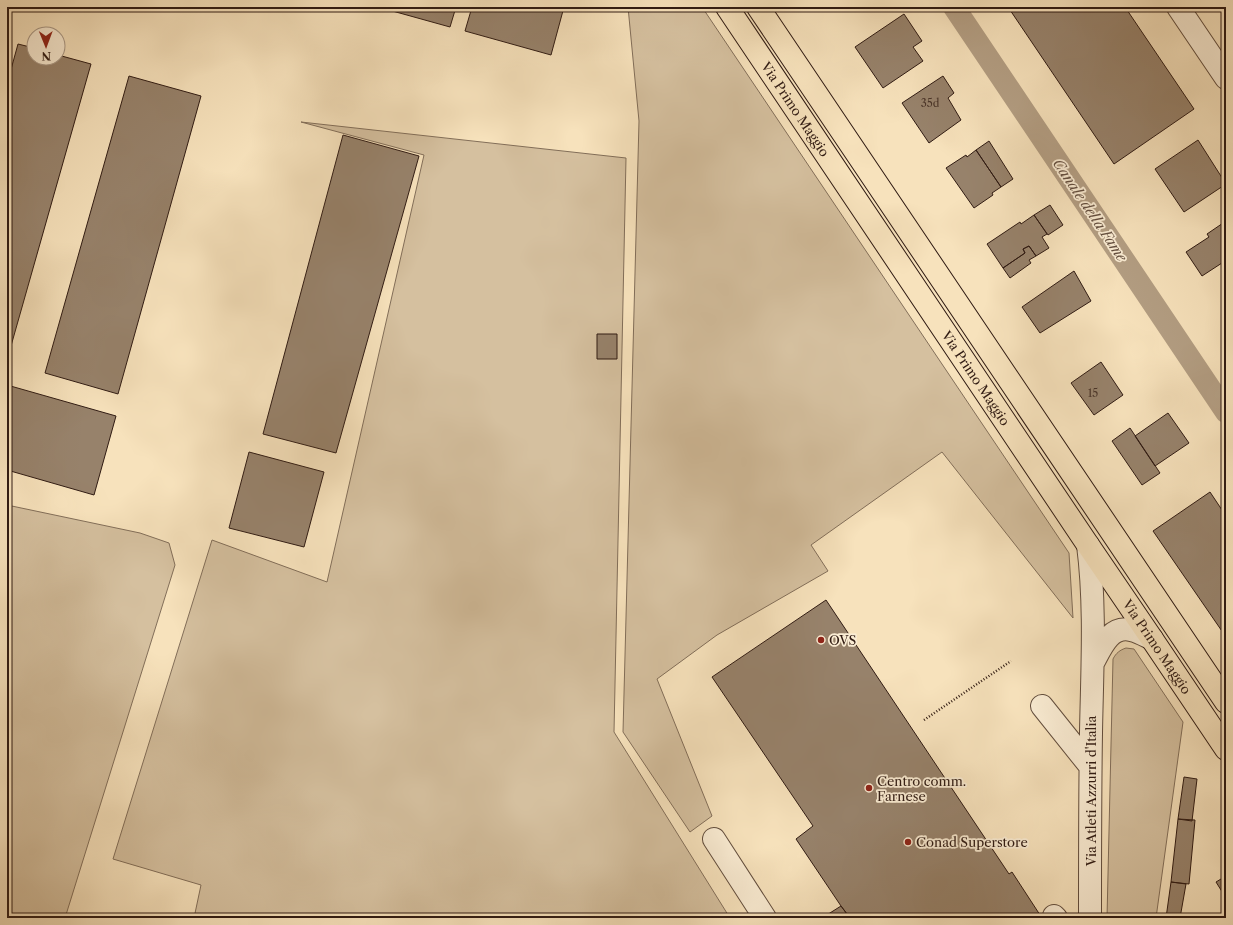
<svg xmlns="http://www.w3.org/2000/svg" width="1233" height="925" font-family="'Libre Caslon Text',serif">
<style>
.green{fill:#d5c09f;stroke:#826e59}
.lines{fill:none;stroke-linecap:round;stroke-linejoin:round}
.canal{stroke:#b39e83;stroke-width:22}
.building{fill:#97826b;stroke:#301b13}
.minor-casing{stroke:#624d3d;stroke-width:24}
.major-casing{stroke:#301b13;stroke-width:24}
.path{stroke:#301b13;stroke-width:2.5;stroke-dasharray:1 2;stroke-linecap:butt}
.minor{stroke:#faecd3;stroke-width:22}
.major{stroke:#f7e2bc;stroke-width:22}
.poi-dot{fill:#8f2418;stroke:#faecd3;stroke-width:1.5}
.labels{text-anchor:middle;stroke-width:3.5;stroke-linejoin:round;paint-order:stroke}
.number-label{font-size:11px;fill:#4a3529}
.street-label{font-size:13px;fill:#301b13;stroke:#faecd3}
.poi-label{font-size:13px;fill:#301b13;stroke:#faecd3;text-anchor:start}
.water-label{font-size:14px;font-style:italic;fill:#644f40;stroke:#faecd3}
</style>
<rect width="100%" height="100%" fill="#f7e2bc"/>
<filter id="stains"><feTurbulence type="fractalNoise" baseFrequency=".005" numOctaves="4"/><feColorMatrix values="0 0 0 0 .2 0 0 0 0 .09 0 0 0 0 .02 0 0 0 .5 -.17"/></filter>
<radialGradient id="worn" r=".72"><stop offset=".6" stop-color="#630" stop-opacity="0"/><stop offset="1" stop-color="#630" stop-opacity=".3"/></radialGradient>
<!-- green -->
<path class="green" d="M628 7H702L1069 553 1073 618 942 452 811 545 828 571 717 635 657 679 712 816 690 832 623 732 639 121Z
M301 122 626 158 614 732 730 918H194L201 885 113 859 212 540 327 582 424 155Z
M7 505 140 533 169 543 175 565 65 918H7Z
M1126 648 1134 649 1183 722 1156 918H1107L1113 659C1116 653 1120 650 1126 648Z"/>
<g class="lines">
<!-- canal -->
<path class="canal" d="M954 7 1226 412"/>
</g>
<!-- building -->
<path class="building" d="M378 7H456L450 27Z
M472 7H564L551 55 465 31Z
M1008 7H1125L1194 109 1114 164Z
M904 14 922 41 913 47 923 61 883 88 855 47Z
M18 44 34 48V58H58V55L91 64 7 360V84Z
M129 76 201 96 118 394 45 373Z
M943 76 954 93 948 98 961 120 929 143 902 103Z
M343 135 419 156 336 453 263 434Z
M1198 140 1226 184 1184 212 1155 169Z
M989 141 1013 179 1001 187 976 150Z
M976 150 1001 187 992 193 993 195 974 208 946 168 966 155 967 157Z
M1050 205 1063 225 1048 235 1034 215Z
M1034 215 1047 234 1042 237 1049 248 1036 256 1029 246 1023 249 1025 253 1003 268 987 244 1020 222 1021 224Z
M1226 221V263L1225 261 1202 276 1186 252 1209 237 1207 234Z
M1029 246 1036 256 1029 260 1031 263 1010 278 1003 268 1025 253 1023 249Z
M1074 271 1091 301 1040 333 1022 307Z
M597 334H617V359H597Z
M1101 362 1123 395 1094 415 1071 383Z
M7 385 116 416 94 495 7 470Z
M1168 413 1189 443 1155 466 1135 436Z
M1130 428 1160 473 1142 485 1112 441Z
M249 452 324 472 304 547 229 528Z
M1210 492 1226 516V637L1153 531Z
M826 600 1009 874 1012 872 1042 918H850L841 906 796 839 813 826 712 677Z
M1184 777 1197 779 1192 821 1178 819Z
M1178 819 1195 820 1189 884 1171 882Z
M1226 876V898L1216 882Z
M1171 882 1186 884 1180 918H1166Z
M841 906 850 918H822Z"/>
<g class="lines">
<defs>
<path id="minor" d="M1178 7 1226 78
M1088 545C1096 607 1092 671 1091 733 1090 795 1090 856 1090 918
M1093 663C1101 648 1110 625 1131 630 1138 631 1146 636 1152 639
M1042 706 1090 766
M714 839 765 918
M1054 916 1056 918"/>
<g id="major">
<path id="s1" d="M727 7 1088 545 1152 639 1226 749"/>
<path d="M758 7 1226 702"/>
</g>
</defs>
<!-- minor casing -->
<use href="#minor" class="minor-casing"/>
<!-- major casing -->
<use href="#major" class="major-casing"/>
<!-- path -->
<path class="path" d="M924 720 1011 661"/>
<!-- minor -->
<use href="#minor" class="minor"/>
<!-- major -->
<use href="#major" class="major"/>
</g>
<!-- markers -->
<g class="poi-dot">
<circle cx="821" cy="640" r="4"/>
<circle cx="869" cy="788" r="4"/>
<circle cx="908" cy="842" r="4"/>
</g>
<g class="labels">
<!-- number labels -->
<g class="number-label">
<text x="930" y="107">35d</text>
<text x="1093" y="397">15</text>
</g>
<!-- street labels -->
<g class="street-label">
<text dy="5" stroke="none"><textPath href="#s1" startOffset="123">Via Primo Maggio</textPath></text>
<text dy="5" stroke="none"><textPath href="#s1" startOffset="447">Via Primo Maggio</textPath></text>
<text dy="5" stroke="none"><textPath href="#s1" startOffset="771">Via Primo Maggio</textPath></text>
<text transform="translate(1091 791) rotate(-90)" y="5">Via Atleti Azzurri d'Italia</text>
</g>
<!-- poi labels -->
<g class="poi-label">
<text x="829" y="645">OVS</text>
<text x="877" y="786">Centro comm.<tspan x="877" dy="15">Farnese</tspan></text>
<text x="916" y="847">Conad Superstore</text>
</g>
<!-- water labels -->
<g class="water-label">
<text transform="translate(1090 210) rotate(56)" y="5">Canale della Fame</text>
</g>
</g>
<!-- margin -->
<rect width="1233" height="925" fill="none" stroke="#f7e2bc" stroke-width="24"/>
<rect x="8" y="8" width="1217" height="909" fill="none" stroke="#301b13" stroke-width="2"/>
<rect x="12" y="12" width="1209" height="901" fill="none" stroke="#301b13"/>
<!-- north arrow -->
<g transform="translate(46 46) rotate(179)"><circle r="19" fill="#faecd3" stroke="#a99886"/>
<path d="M0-3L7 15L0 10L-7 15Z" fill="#8f2418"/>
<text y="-6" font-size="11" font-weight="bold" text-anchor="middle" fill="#301b13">N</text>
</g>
<rect width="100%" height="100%" filter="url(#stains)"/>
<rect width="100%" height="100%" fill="url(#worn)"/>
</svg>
